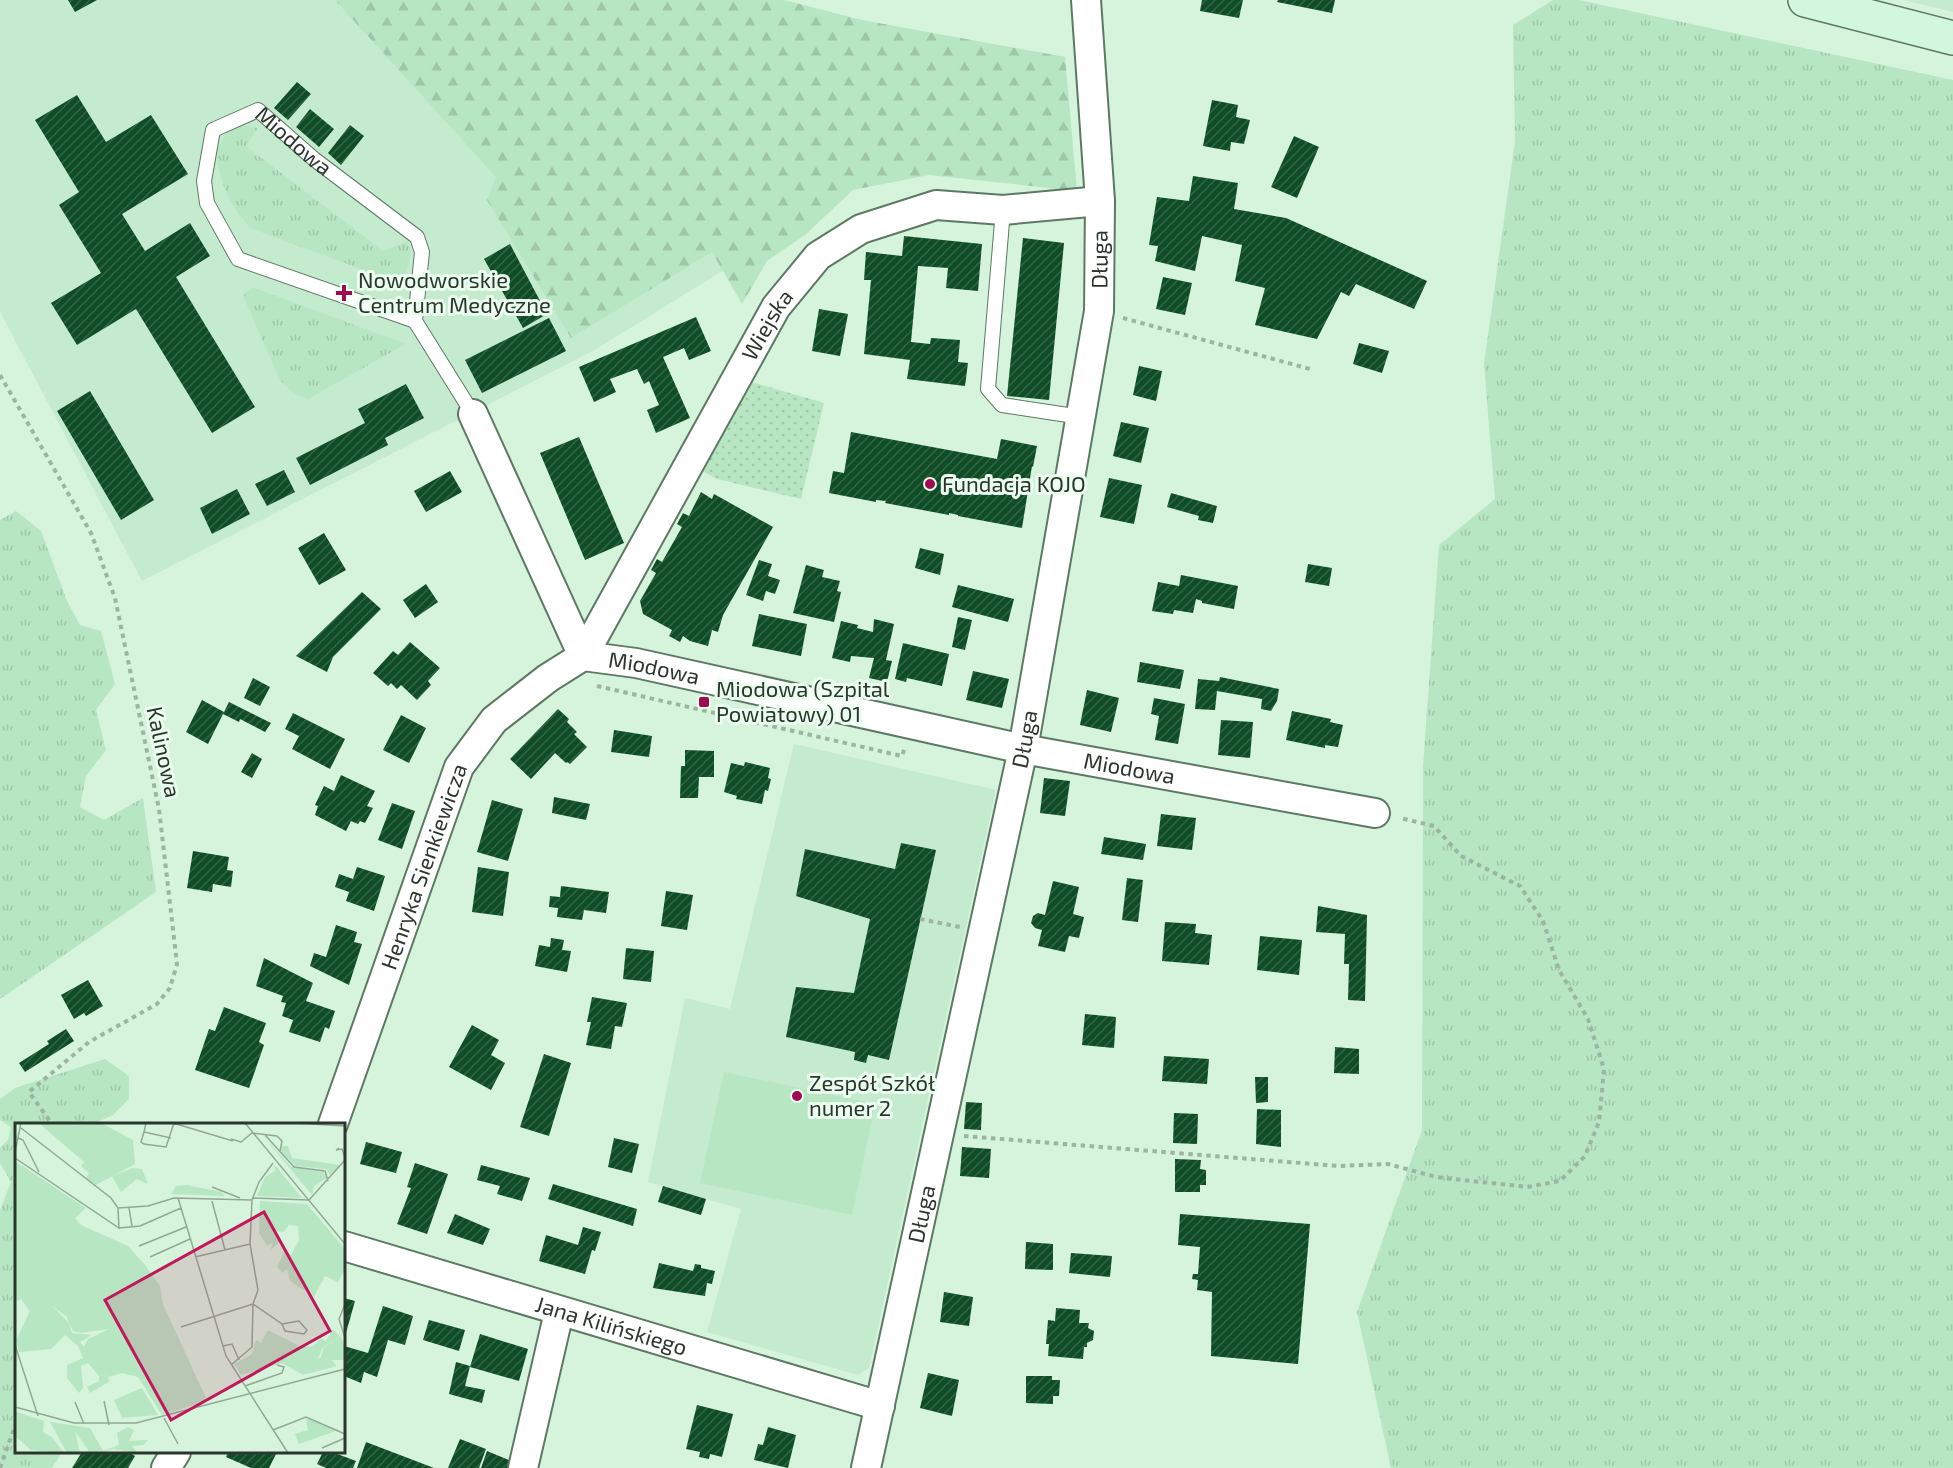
<svg xmlns="http://www.w3.org/2000/svg" width="1953" height="1468" font-family="'Exo 2',sans-serif">
<style>
.built{fill:#c5ebce}
.grass{fill:url(#grass-tufts)}
.forest{fill:url(#forest-firs)}
.park{fill:url(#park-dots)}
.pitch{fill:#b7e6c2}
.building{fill:url(#building-hatch)}
.lines{fill:none;stroke-linecap:round;stroke-linejoin:round}
.lane-casing{stroke:#5d7963;stroke-width:16}
.street-casing{stroke:#5d7963;stroke-width:32}
.secondary-casing{stroke:#5d7963;stroke-width:36}
.path{stroke:#9cb4a1;stroke-width:4;stroke-dasharray:4.5 4.5;stroke-linecap:butt}
.lane{stroke:#fff;stroke-width:14}
.street{stroke:#fff;stroke-width:28}
.secondary{stroke:#d1f8de;stroke-width:33}
.poi-dot{fill:#a00a51;stroke:#ebfdee;stroke-width:2}
.labels{text-anchor:middle;stroke-width:6;stroke-linejoin:round;paint-order:stroke}
.street-label{font-size:22px;fill:#2b362d;stroke:#ebfdee}
.poi-label{font-size:22px;fill:#2b362d;stroke:#ebfdee;text-anchor:start}
.inset-road{fill:none;stroke:#91a895;stroke-width:1.5}
.view{fill:#c2185b;fill-opacity:0.15;stroke:#c2185b;stroke-width:3}
.inset-edge{fill:none;stroke:#2b362d;stroke-width:3}
</style>
<defs>
<pattern id="grass-tufts" width="24" height="20" patternUnits="userSpaceOnUse" patternTransform="scale(1.5)"><rect width="24" height="20" fill="#b7e6c2"/><path d="M3 7l-1-3M5 7V3M7 7l1-3M15 17l-1-3M17 17v-4M19 17l1-3" fill="none" stroke="#9ec6a7"/></pattern>
<pattern id="forest-firs" width="22" height="20" patternUnits="userSpaceOnUse" patternTransform="scale(1.5)"><rect width="22" height="20" fill="#b7e6c2"/><path d="M5 1l3.5 6h-7zM16 11l3.5 6h-7z" fill="#9ec6a7"/></pattern>
<pattern id="park-dots" width="8" height="8" patternUnits="userSpaceOnUse" patternTransform="scale(1.5)"><rect width="8" height="8" fill="#b7e6c2"/><path d="M2 2h.1M6 6h.1" fill="none" stroke="#9ec6a7" stroke-width="1.8" stroke-linecap="round"/></pattern>
<pattern id="building-hatch" width="6" height="6" patternUnits="userSpaceOnUse" patternTransform="scale(1.5)"><rect width="6" height="6" fill="#0f4d27"/><path d="M-1 1l2-2M0 6l6-6M5 7l2-2" fill="none" stroke="#326546"/></pattern>
</defs>
<rect width="100%" height="100%" fill="#d5f4db"/>
<!-- built -->
<path class="built" d="M0 0H609L745 257 593 351 142 581 0 312Z
M1904 0H1953V12Z
M794 744 996 790 869 1368 858 1375 707 1332 741 1209 648 1182 685 998 730 1009Z"/>
<!-- grass -->
<path class="grass" d="M1553 0H1579L1953 80V1468H1391L1357 1312 1422 1130 1423 766 1439 545 1495 499 1484 364 1515 141 1513 25Z
M245 126 258 128 246 146 383 251 408 241 411 252 404 285 250 228C229 203 221 186 216 153 224 138 226 127 245 126Z
M252 287 406 344 308 399C296 395 288 390 280 380L243 296Z
M16 511 41 531 67 601 80 625 101 631 115 684 96 710 106 750 86 776 80 807 104 820 143 798 156 892 0 999V520Z
M105 1059 129 1076V1099L113 1115 93 1124H16V1452H62L52 1468H0V1210L11 1182 0 1163V1148L8 1140 11 1127 0 1120V1099L15 1088Z"/>
<!-- forest -->
<path class="forest" d="M335 0H784L862 20 1065 57 1077 191 929 175 853 190 805 235 767 261 742 304 712 252 571 338 487 200 496 177Z"/>
<!-- park -->
<path class="park" d="M748 381 824 403 801 499 717 479 702 471 701 466Z"/>
<!-- pitch -->
<path class="pitch" d="M724 1072 875 1104 852 1215 700 1183Z"/>
<!-- building -->
<path class="building" d="M68 0H97L75 12Z
M1202 0H1243L1239 18 1200 11Z
M1278 0H1335L1332 13 1277 2Z
M297 82 311 94 288 120 274 108Z
M77 95 106 142 151 115 188 174 122 214 145 251 190 223 210 256 176 277 255 407 212 433 136 309 77 345 51 303 101 273 59 205 79 192 35 120Z
M1212 100 1238 105 1236 117 1250 120 1244 144 1231 142 1230 151 1203 146Z
M310 109 334 129 319 147 296 127Z
M350 125 364 136 341 165 328 153Z
M1294 136 1319 147 1297 198 1271 187Z
M1193 176 1238 183 1234 209 1286 218 1427 281 1414 309 1356 284 1349 296 1341 292 1317 339 1255 325 1265 288 1235 281 1242 245 1202 236 1195 271 1155 261 1158 246 1149 245 1157 197 1189 201Z
M904 236 982 244 978 291 946 288 948 268 918 266 911 342 930 344 931 338 960 340 958 362 968 363 965 386 907 379 910 360 864 354 871 280H864L866 252 902 256Z
M1023 238 1064 243 1049 400 1007 396Z
M510 244 547 314 523 328 484 259Z
M1163 277 1192 283 1185 315 1156 309Z
M819 309 848 314 840 356 812 351Z
M696 317 711 351 689 360 684 348 663 357 690 418 656 433 647 410 659 405 649 381 644 384 637 369 610 379 616 392 594 402 579 367Z
M549 318 566 351 482 393 465 360Z
M1359 343 1389 351 1382 373 1353 364Z
M1139 366 1162 371 1156 401 1133 395Z
M406 384 424 418 385 438 388 445 310 485 296 458 365 423 358 409Z
M90 391 154 500 121 520 57 411Z
M1121 422 1149 428 1141 463 1113 456Z
M851 432 997 459 1001 439 1037 446 1033 467 1032 466 1022 528 958 516V515L949 513V515L885 503 886 501 876 500V502L829 493 833 471 844 473Z
M579 437 624 543 585 560 540 453Z
M284 470 295 492 267 506 255 484Z
M450 471 462 492 426 512 414 491Z
M1109 478 1142 485 1134 524 1100 517Z
M237 489 250 514 212 534 200 508Z
M701 492 712 499 714 494 773 527 723 615 718 632 712 630 708 646 690 641 683 636 680 642 669 636 672 630 643 614 640 601 656 573 651 570 657 559 662 562 682 527 677 524 683 513 689 516Z
M1171 493 1217 506 1213 523 1198 520 1199 516 1167 507Z
M324 533 346 570 319 585 298 548Z
M920 548 944 554 940 575 915 568Z
M759 560 772 564 768 576 780 580 775 594 766 591 763 601 746 595Z
M1308 564 1332 568 1329 586 1305 582Z
M806 565 824 570 822 577 840 581 837 591 841 592 834 622 793 613Z
M1181 575 1238 586 1234 609 1202 603V601L1196 599 1193 613 1174 610 1173 614 1152 611 1158 582 1179 586Z
M426 584 438 602 415 618 403 600Z
M958 585 1014 599 1008 622 952 607Z
M362 592 381 609 333 657 327 672 296 656Z
M759 614 807 624 801 656 752 646Z
M958 617 972 620 965 650 952 647Z
M874 619 894 624 886 660 892 661 887 682 869 678 874 658 851 656 850 662 832 658 841 621 858 625 857 628 873 632Z
M410 642 440 668 428 681 431 685 417 700 401 685 397 689 391 683 388 686 373 673 393 651 398 655Z
M903 643 949 654 942 686 907 678 906 682 895 679Z
M1140 662 1184 670 1180 689 1137 682Z
M973 671 1009 679 1002 708 966 700Z
M1220 677 1279 689 1277 701 1271 711 1261 709 1262 699 1217 691 1215 710 1195 709 1198 679 1219 681Z
M253 678 270 687 260 706 244 698Z
M1087 690 1119 698 1111 732 1080 725Z
M1154 698 1185 704 1178 744 1155 740 1159 716 1151 714Z
M202 700 224 712 229 702 271 723 265 732 240 719 239 722 223 714 208 744 186 732Z
M558 709 569 719 567 722 577 732 574 734 587 747 570 764 567 762 566 763 555 753 531 779 510 759Z
M1292 711 1331 719 1330 722 1343 725 1338 747 1325 745V748L1286 740Z
M293 713 345 739 330 769 292 749 299 736 285 729Z
M401 715 426 728 409 763 383 750Z
M1221 720 1253 722 1250 758 1218 755Z
M614 730 652 736 649 757 611 752Z
M685 750 714 751V777H699L698 798H680L681 766H685Z
M252 753 262 759 252 778 241 772Z
M745 762 770 768 768 778 771 779 768 791 765 790 762 804 736 799 737 796 724 792 731 763 744 766Z
M341 775 375 791 367 806 373 808 365 823 360 821 358 824 351 821 346 831 315 815 318 806 315 805 324 786 334 791Z
M1044 778 1070 781 1065 816 1040 813Z
M554 797 590 804 586 820 552 813Z
M492 800 523 809 508 861 477 852Z
M392 803 415 811 402 849 378 840Z
M1161 814 1196 818 1192 850 1157 846Z
M1104 837 1146 844 1143 860 1101 854Z
M901 843 936 850 889 1060 868 1055 866 1063 854 1060 855 1052 786 1037 796 987 854 993 870 919 796 896 805 849 895 869Z
M193 851 229 857 227 870 233 871 231 887 213 884 212 892 187 888Z
M357 867 385 876 374 911 346 901 349 892 335 887 339 874 353 879Z
M478 867 509 872 503 916 472 912Z
M1127 878 1143 880 1138 922 1122 920Z
M1053 881 1079 887 1073 914 1084 917 1079 938 1069 936 1065 952 1038 946 1042 930 1035 928 1031 923 1033 916 1038 913 1045 915Z
M561 886 609 892 606 913 584 910 582 920 557 917 558 908 549 907 550 896 560 897Z
M666 891 693 895 687 930 661 926Z
M1318 906 1367 915 1365 1001 1348 1000 1349 964H1344L1345 934 1316 932Z
M1165 922 1196 924 1195 933 1212 935 1209 965 1162 961Z
M336 925 357 932 354 942 362 944 349 985 310 966 314 953 326 957Z
M1260 936 1302 940 1299 975 1257 970Z
M551 938 564 940 562 950 571 951 567 972 535 966 539 945 550 947Z
M626 948 654 951 651 982 623 979Z
M264 958 313 983 306 1001 335 1011 329 1029 325 1027 320 1042 289 1032 293 1020 282 1016 286 1003 281 1002 283 996 256 986Z
M88 980 103 1006 86 1016 84 1013 74 1019 61 995Z
M592 997 627 1003 622 1027 615 1026 611 1049 586 1045 591 1022H587Z
M224 1007 266 1023 259 1042 264 1045 249 1088 195 1070 209 1029 215 1031Z
M1085 1014 1116 1017 1114 1048 1082 1045Z
M472 1025 499 1040 491 1055 505 1063 491 1090 449 1067Z
M66 1029 74 1041 25 1072 19 1063 49 1044 47 1041Z
M1335 1047 1359 1049V1074L1334 1073Z
M544 1054 571 1063 549 1136 520 1127Z
M1164 1056 1209 1059 1207 1084 1162 1081Z
M1255 1077H1268V1102L1256 1103Z
M966 1102 982 1103 981 1130 964 1129Z
M1257 1109 1281 1110V1147L1256 1144Z
M1174 1113 1198 1114 1197 1144 1173 1143Z
M614 1138 639 1144 632 1173 608 1167Z
M366 1142 402 1152 396 1173 360 1164Z
M962 1147 991 1149 989 1178 960 1176Z
M1175 1159 1201 1160 1200 1169 1206 1170V1185H1200V1192H1175Z
M415 1163 448 1174 427 1234 397 1224 411 1188 407 1187Z
M481 1165 530 1178 522 1201 497 1194 500 1186 477 1180Z
M553 1184 637 1209 633 1226 548 1199Z
M663 1186 706 1199 701 1215 658 1202Z
M455 1214 490 1229 483 1245 447 1233Z
M1180 1214 1310 1224 1298 1364 1211 1356 1212 1292 1197 1290 1198 1280 1192 1279 1193 1274H1198L1200 1247 1178 1245Z
M583 1227 601 1232 595 1251 592 1250 585 1274 539 1261 546 1235 578 1245Z
M1026 1242 1053 1244V1270L1025 1269Z
M1071 1253 1112 1256 1110 1277 1069 1273Z
M659 1263 693 1271 695 1264 701 1265V1268L715 1271 712 1284 707 1283 705 1296 653 1288Z
M944 1292 973 1297 969 1326 940 1322Z
M344 1298 355 1301 344 1340Z
M383 1306 413 1316 405 1345 388 1340 377 1377 364 1372 361 1383 344 1376V1346L368 1353Z
M1056 1308 1080 1310 1079 1323H1089L1088 1328 1094 1331 1093 1340 1087 1343V1347H1084L1083 1359 1048 1356 1049 1344H1046L1048 1320 1055 1321Z
M429 1320 465 1330 459 1351 423 1340Z
M480 1334 528 1349 519 1381 470 1367Z
M456 1362 470 1366 465 1386 485 1390 482 1403 449 1394Z
M928 1373 959 1380 952 1416 920 1408Z
M1026 1376H1052V1380H1060L1059 1396H1053V1404L1026 1403Z
M697 1405 733 1414 722 1457 710 1454 709 1459 699 1457 700 1452 686 1449Z
M768 1427 796 1435 788 1468 754 1460 758 1444 763 1445Z
M460 1439 486 1449 479 1468H448Z
M366 1442 434 1468H357Z
M487 1451 511 1461 508 1468H481Z
M82 1452H128L135 1456 128 1468H72Z
M228 1452H277L269 1468H251L226 1457Z
M323 1452H332L356 1461 353 1468H326L317 1464Z"/>
<g class="lines">
<defs>
<g id="lane">
<path d="M1003 210 988 389 1002 405 1081 417"/>
<path id="s1" d="M415 321 238 259 207 203 204 181 213 130 258 110 314 159 417 237 422 252 415 321 473 414"/>
</g>
<g id="street">
<path d="M473 414 583 656"/>
<path id="s2" d="M583 656 636 663 1023 749 1375 813"/>
<path id="s3" d="M333 1124 459 767 494 720 548 678 583 656 776 307 818 256 861 229 936 205 1003 210 1100 201"/>
<path id="s4" d="M344 1246 880 1406"/>
<path d="M166 1468 176 1452"/>
<path d="M523 1468 559 1312"/>
<path id="s5" d="M866 1468 1023 749 1099 311 1100 201 1086 0"/>
</g>
<path id="secondary" d="M1805 0 1953 38"/>
</defs>
<!-- lane casing -->
<use href="#lane" class="lane-casing"/>
<!-- street casing -->
<use href="#street" class="street-casing"/>
<!-- secondary casing -->
<use href="#secondary" class="secondary-casing"/>
<!-- path -->
<path class="path" d="M1123 318 1310 369
M0 375 91 533 115 598 159 809 177 964 170 988 157 1004 89 1042 29 1092 52 1124
M597 686 902 756 905 747
M920 919 960 927
M964 1136 1338 1166 1388 1164 1436 1177 1527 1187 1560 1181 1585 1156 1599 1122 1604 1069 1588 1019 1559 970 1543 921 1520 886 1461 856 1434 826 1400 818
M0 1468 16 1423"/>
<!-- lane -->
<use href="#lane" class="lane"/>
<!-- street -->
<use href="#street" class="street"/>
<!-- secondary -->
<use href="#secondary" class="secondary"/>
</g>
<!-- markers -->
<g class="poi-dot">
<path d="M341 284h6v6h6v6h-6v6h-6v-6h-6v-6h6z"/>
<circle cx="930" cy="484" r="6"/>
<rect x="698" y="696" width="12" height="12" rx="3"/>
<circle cx="797" cy="1096" r="6"/>
</g>
<g class="labels">
<!-- street labels -->
<g class="street-label">
<text dy="8" stroke="none"><textPath href="#s1" startOffset="422">Miodowa</textPath></text>
<text dy="8" stroke="none"><textPath href="#s5" startOffset="1232">Długa</textPath></text>
<text dy="8" stroke="none"><textPath href="#s3" startOffset="926">Wiejska</textPath></text>
<text dy="8" stroke="none"><textPath href="#s2" startOffset="72">Miodowa</textPath></text>
<text dy="8" stroke="none"><textPath href="#s5" startOffset="746">Długa</textPath></text>
<text transform="translate(164 752) rotate(78)" y="8">Kalinowa</text>
<text dy="8" stroke="none"><textPath href="#s2" startOffset="558">Miodowa</textPath></text>
<text dy="8" stroke="none"><textPath href="#s3" startOffset="273">Henryka Sienkiewicza</textPath></text>
<text dy="8" stroke="none"><textPath href="#s5" startOffset="260">Długa</textPath></text>
<text dy="8" stroke="none"><textPath href="#s4" startOffset="279">Jana Kilińskiego</textPath></text>
</g>
<!-- poi labels -->
<g class="poi-label">
<text x="358" y="288">Nowodworskie<tspan x="358" dy="25">Centrum Medyczne</tspan></text>
<text x="942" y="492">Fundacja KOJO</text>
<text x="716" y="697">Miodowa (Szpital<tspan x="716" dy="25">Powiatowy) 01</tspan></text>
<text x="809" y="1091">Zespół Szkół<tspan x="809" dy="25">numer 2</tspan></text>
</g>
</g>
<!-- overview -->
<g transform="translate(15 1123)">
<rect width="330" height="330" fill="#d5f4db"/>
<path d="M248 13 276 44 308 49 312 55 299 63 297 72ZM267 23H273L277 35 325 42 315 52 311 46 280 43 267 29ZM0 38 71 85 60 95 66 102 113 123 130 142 145 163 148 181 191 275 188 279 147 292 123 254 107 250 93 254 88 247 95 258 75 270 72 264 84 258V253L73 240 66 243 68 265 64 270 52 255V242L68 235 63 223 50 212 36 226 4 229 1 217 15 188 6 176 0 179ZM37 183 51 193 58 208 65 210 94 206 73 216 69 224 65 219 77 212 57 210 54 200ZM259 41 287 75 242 73 250 54 260 48ZM245 78 292 81 330 126V146L323 159 310 153 299 174 294 166 288 167 275 158 272 146 267 150 262 143 271 126 276 132 284 117 283 103 274 102 269 109 261 108 266 117 256 127 257 120 252 123 244 110ZM324 207 330 226V237H305L309 224 325 214ZM127 265 143 292 107 295 99 277ZM0 288 29 298 28 309 37 314 49 330 16 327 0 313ZM291 296H295L321 308 284 321 280 311 293 307ZM35 299 75 305 88 328 75 330 60 308 65 330H52Z" fill="#b7e6c2" fill-rule="evenodd"/>
<path d="M118 45 127 46 133 61 122 56 106 69 97 53ZM172 62 206 69 210 73 156 71 161 63ZM318 206 325 214 308 224 303 235H315L322 243 288 252 267 240 226 252 219 241 237 231 241 217 246 220 253 207 287 224 298 223 306 215 311 218ZM113 304 119 307 114 318 133 317 128 322 117 323 123 330 99 326 82 330 104 322 102 310Z" fill="#b7e6c2"/>
<path d="M86 0 118 17 120 41 81 62 71 55 74 50 66 43 69 39 25 1Z" fill="#b7e6c2"/>
<path class="inset-road" d="M131 0 129 9 156 15M158 0 218 18M230 0 330 121M280 0 330 3M6 5 96 75 103 85 133 83 159 75 237 77M129 9 126 19 129 21 151 24 159 0M250 12 279 44 310 48 313 58M3 15 8 17 24 49M216 16 226 19 237 10 262 13 267 18 265 29M324 25 321 27 327 26 330 35M0 29 6 0M0 35 104 105 103 85M197 64 225 75M163 75 211 233 273 330M237 75 294 77M294 77 330 37M197 78 210 127M114 85 117 103M104 105 125 103 166 85M124 123 171 104M135 134 175 116M180 134 235 121M238 181 267 201 270 208 289 211 292 207 284 198 267 201M330 181 324 196 330 215M166 204 238 181M0 222 23 293M208 223 217 221 224 237M216 242 237 224 238 181 243 167 235 121 237 77 244 59 258 40M230 263 267 250 269 244 262 242M89 278 94 302M60 279 69 301M0 284 59 300H121L330 246M149 295 163 321M258 307 291 294 330 311M307 325 330 315"/>
<path class="view" d="M249 89 315 208 156 297 90 177Z"/>
<rect width="330" height="330" class="inset-edge"/>
</g>
</svg>
